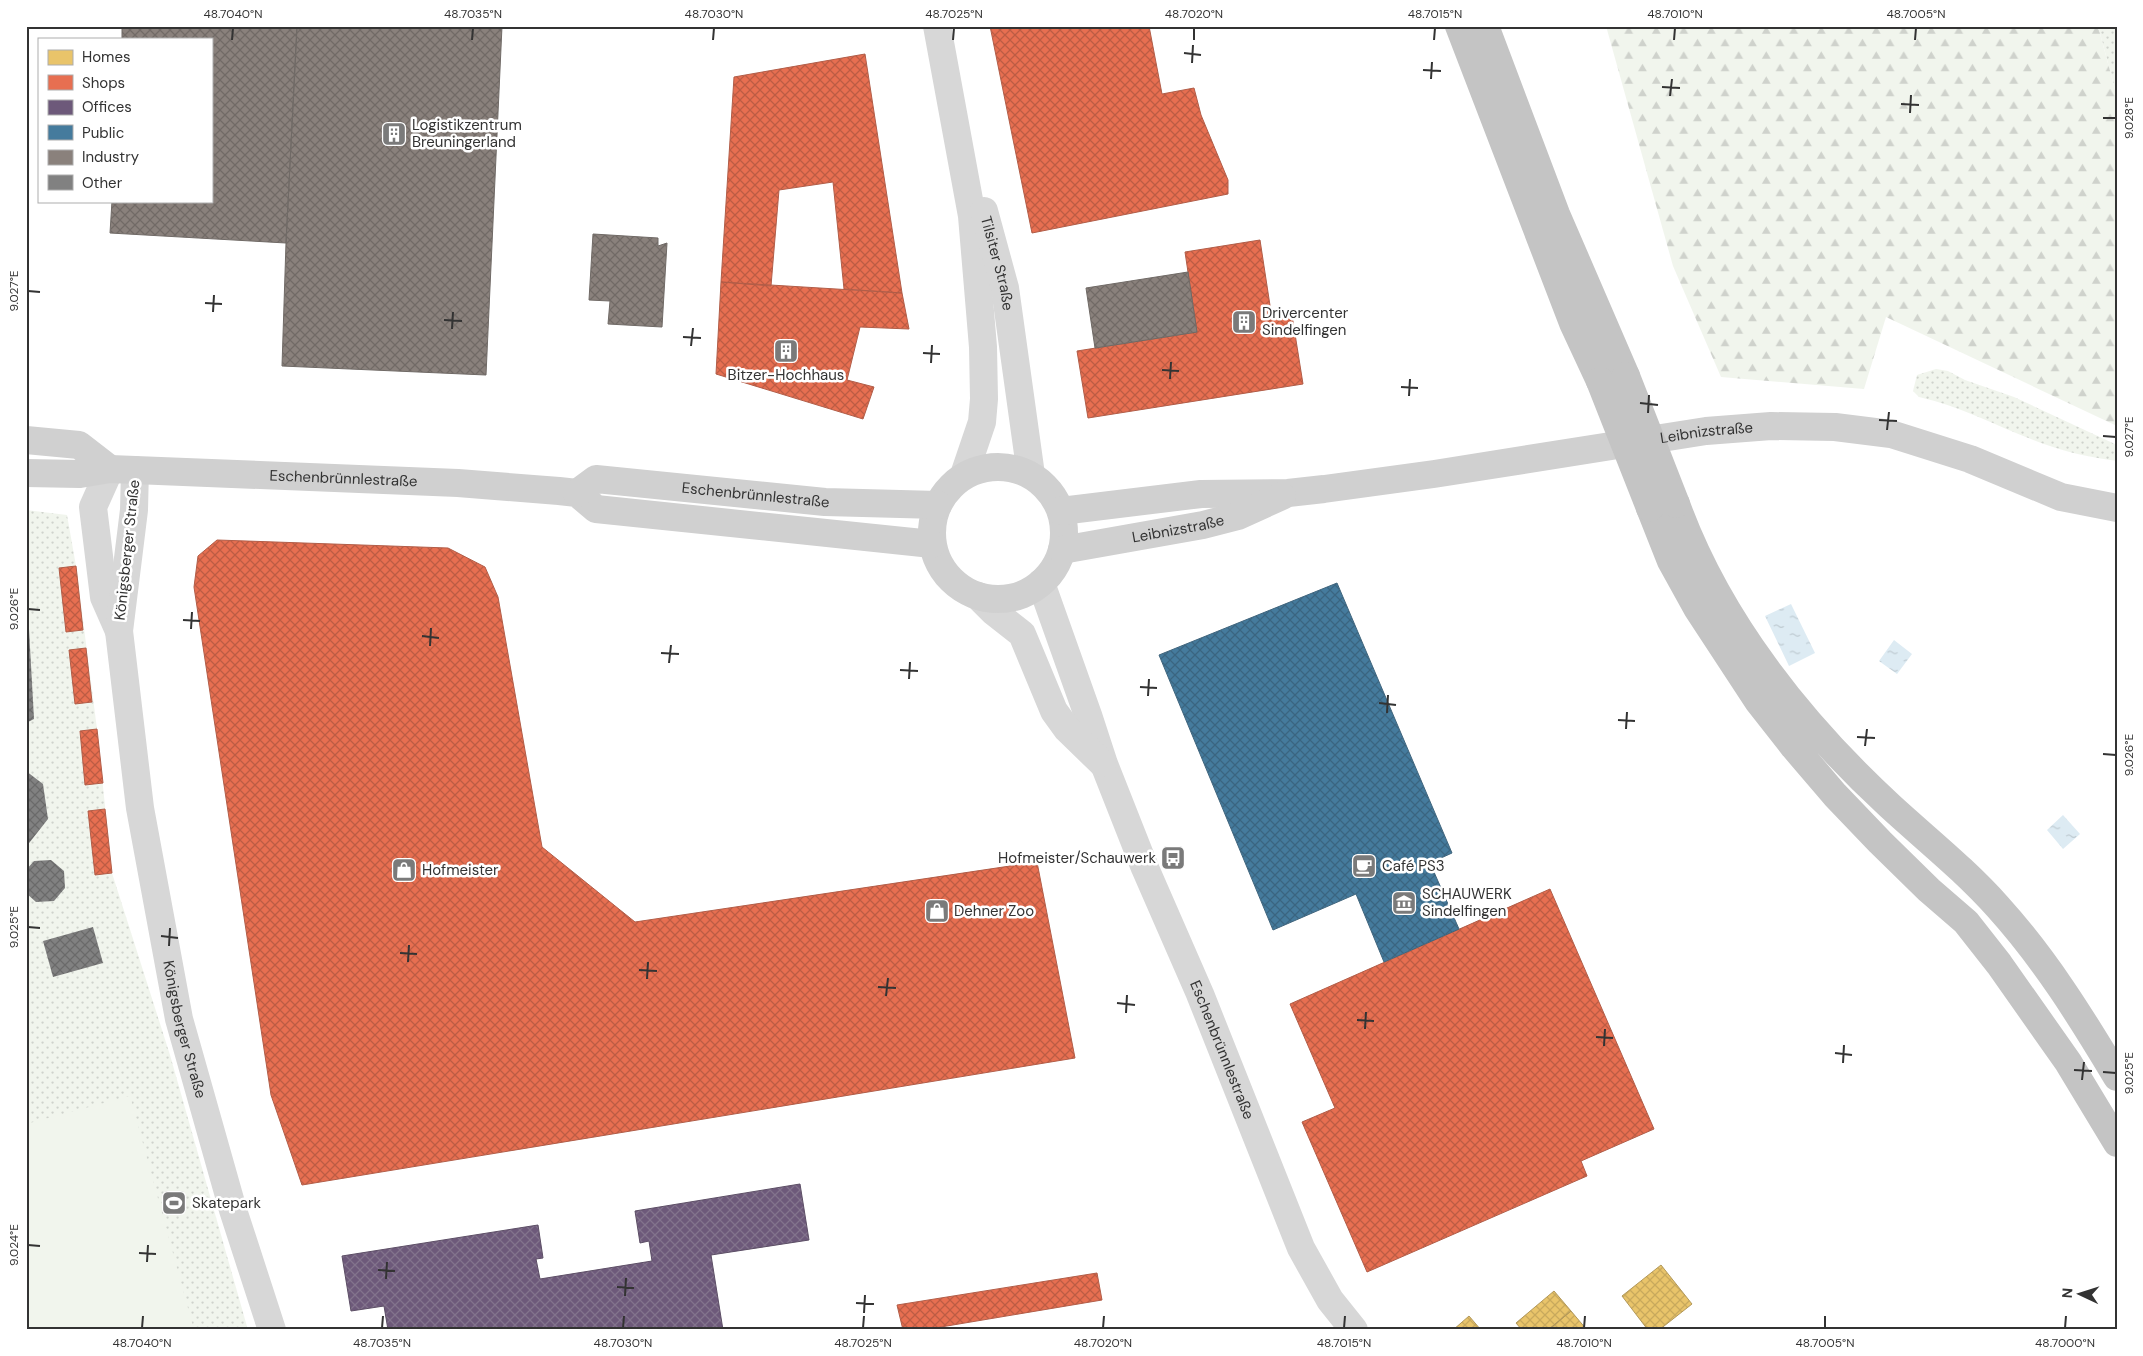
<svg xmlns="http://www.w3.org/2000/svg" width="2143" height="1356" font-family="'DM Sans',sans-serif">
<style>
.grass{fill:url(#grass-dots)}
.forest{fill:url(#forest-firs)}
.garden{fill:#f1f5ed}
.water{fill:url(#water-ripples)}
.homes{fill:url(#homes-cross-hatch);stroke:#b2985a}
.shops{fill:url(#shops-cross-hatch);stroke:#b15d48}
.offices{fill:url(#offices-cross-hatch);stroke:#5c4e65}
.public{fill:url(#public-cross-hatch);stroke:#40657d}
.industry{fill:url(#industry-cross-hatch);stroke:#706a66}
.building{fill:url(#building-cross-hatch)}
.lines{fill:none;stroke-linecap:round;stroke-linejoin:round}
.street{stroke:#d7d7d7;stroke-width:28}
.secondary{stroke:#d0d0d0;stroke-width:28}
.highway{stroke:#c4c4c4;stroke-width:28}
.highway-bridge{stroke:#c4c4c4;stroke-width:28}
.ticks{fill:none;stroke:#333;stroke-width:2}
.labels{text-anchor:middle;stroke-width:5;stroke-linejoin:round;paint-order:stroke}
.poi-label{font-size:15px;fill:#333;stroke:#fff;text-anchor:start}
.street-label{font-size:15px;fill:#333;stroke:#fff}
.neatline{fill:none;stroke:#333;stroke-width:2}
.ticks-label{font-size:12px;text-anchor:middle;fill:#333}
</style>
<defs>
<pattern id="grass-dots" width="8" height="8" patternUnits="userSpaceOnUse" patternTransform="scale(1.25)"><rect width="8" height="8" fill="#f1f5ed"/><path d="M2 2h.1M6 6h.1" fill="none" stroke="#cfd2cc" stroke-width="1.8" stroke-linecap="round"/></pattern>
<pattern id="forest-firs" width="22" height="20" patternUnits="userSpaceOnUse" patternTransform="scale(1.25)"><rect width="22" height="20" fill="#f1f5ed"/><path d="M5 1l3.5 6h-7zM16 11l3.5 6h-7z" fill="#cfd2cc"/></pattern>
<pattern id="water-ripples" width="26" height="14" patternUnits="userSpaceOnUse" patternTransform="scale(1.25)"><rect width="26" height="14" fill="#ddebf3"/><path d="M2 4q2-2 4 0t4 0M15 11q2-2 4 0t4 0" fill="none" stroke="#becad1"/></pattern>
<pattern id="homes-cross-hatch" width="8" height="8" patternUnits="userSpaceOnUse" patternTransform="scale(1.25)"><rect width="8" height="8" fill="#e9c46a"/><path d="M0 0l8 8M0 8l8-8" fill="none" stroke="#c8a95c"/></pattern>
<pattern id="shops-cross-hatch" width="8" height="8" patternUnits="userSpaceOnUse" patternTransform="scale(1.25)"><rect width="8" height="8" fill="#e76f51"/><path d="M0 0l8 8M0 8l8-8" fill="none" stroke="#bc5c44"/></pattern>
<pattern id="offices-cross-hatch" width="8" height="8" patternUnits="userSpaceOnUse" patternTransform="scale(1.25)"><rect width="8" height="8" fill="#6d597a"/><path d="M0 0l8 8M0 8l8-8" fill="none" stroke="#82738c"/></pattern>
<pattern id="public-cross-hatch" width="8" height="8" patternUnits="userSpaceOnUse" patternTransform="scale(1.25)"><rect width="8" height="8" fill="#457b9d"/><path d="M0 0l8 8M0 8l8-8" fill="none" stroke="#3a6581"/></pattern>
<pattern id="industry-cross-hatch" width="8" height="8" patternUnits="userSpaceOnUse" patternTransform="scale(1.25)"><rect width="8" height="8" fill="#8a817c"/><path d="M0 0l8 8M0 8l8-8" fill="none" stroke="#716a66"/></pattern>
<pattern id="building-cross-hatch" width="8" height="8" patternUnits="userSpaceOnUse" patternTransform="scale(1.25)"><rect width="8" height="8" fill="#818181"/><path d="M0 0l8 8M0 8l8-8" fill="none" stroke="#6a6a6a"/></pattern>
</defs>
<rect width="100%" height="100%" fill="#fff"/>
<!-- grass -->
<path class="grass" d="M2098 26H2117V97Z
M1936 369 1948 371 1965 380 2014 397 2117 445V461C2095 458 2074 454 2053 447 2007 432 1965 407 1919 397L1913 391 1917 375Z
M26 510 67 515 76 566 97 729 112 873 170 1055 248 1330H26Z"/>
<!-- forest -->
<path class="forest" d="M1606 26H2098L2117 97V426L1886 317 1864 389 1721 377 1673 266Z"/>
<!-- garden -->
<path class="garden" d="M130 1096 194 1330H26V1124Z"/>
<!-- water -->
<path class="water" d="M1791 604 1815 653 1789 666 1765 616Z
M1894 640 1912 654 1897 674 1879 661Z
M2063 815 2080 834 2063 849 2047 830Z"/>
<!-- homes -->
<path class="homes" d="M1661 1265 1692 1304 1659 1330H1648L1622 1296Z
M1554 1291 1571 1311 1548 1330H1522L1516 1323Z
M1571 1311 1587 1330H1548Z
M1469 1316 1481 1330H1453Z"/>
<!-- shops -->
<path class="shops" d="M990 26H1149L1162 94 1194 88 1201 115 1228 180V194L1032 233Z
M865 54 902 293 844 289 833 182 779 190 771 286 721 282 734 77Z
M1260 240 1271 312 1291 309 1303 384 1088 418 1077 351 1197 332 1185 252Z
M721 282 902 293 909 329 860 327 847 380 874 387 863 419 716 374Z
M217 540 448 548 485 567 498 597 542 847 635 922 1037 862 1075 1058 302 1185 271 1095 194 587 198 556Z
M76 566 83 630 66 632 59 568Z
M86 648 92 702 75 704 69 650Z
M97 729 103 783 85 785 80 731Z
M105 809 112 873 95 875 88 811Z
M1550 889 1654 1129 1581 1161 1587 1176 1367 1272 1302 1122 1335 1108 1290 1004Z
M1097 1273 1102 1300 923 1330H903L897 1305Z"/>
<!-- offices -->
<path class="offices" d="M800 1184 809 1240 711 1255 723 1330H388L384 1306 351 1311 342 1256 538 1225 543 1258 536 1259 540 1279 652 1261 649 1241 640 1243 635 1211Z"/>
<!-- public -->
<path class="public" d="M1337 583 1452 853 1430 863 1459 929 1384 962 1356 894 1273 930 1159 655Z"/>
<!-- industry -->
<path class="industry" d="M122 26H297L286 243 110 233 112 201H211V39H122Z
M297 26H502L486 375 282 366 286 243Z
M593 234 658 238V246L667 243 662 327 608 324 610 301 589 300Z
M1188 272 1197 332 1095 348 1086 288Z"/>
<!-- building -->
<path class="building" d="M26 625 29 629 34 719 26 723Z
M26 771 43 784 48 819 26 847Z
M51 860 64 871 65 888 54 901 36 902 26 893V870L34 861Z
M93 927 103 963 53 977 43 941Z"/>
<g class="lines">
<!-- street -->
<g class="street">
<path d="M937 26 972 216 983 347 984 399 982 422 964 475"/>
<path id="s1" d="M984 211 1005 288 1031 475"/>
<path d="M110 469 93 507 104 597 119 631"/>
<path id="s2" d="M135 470 134 510 119 631 140 808 179 1019 233 1210 272 1330"/>
<path id="s3" d="M1041 583 1089 718 1104 764 1145 868 1200 994 1301 1248 1330 1300 1354 1330"/>
<path d="M978 596 994 612 1022 634 1054 711 1067 729 1102 763"/>
</g>
<!-- secondary -->
<g class="secondary">
<path d="M26 440 79 445 110 469"/>
<circle cx="998" cy="533" r="66"/>
<path id="s4" d="M26 473 80 474 110 469 458 483 559 491 577 493 596 509 932 544"/>
<path id="s5" d="M577 493 596 479 825 502 938 505"/>
<path id="s6" d="M1061 511 1201 494 1288 493 1324 489 1434 474 1706 431 1771 426 1835 427 1891 434 1970 459 2061 497 2117 508"/>
<path id="s7" d="M1062 550 1203 525 1238 516 1282 496"/>
</g>
<!-- highway -->
<path class="highway" d="M1459 26 1573 323 1600 381
M1485 26 1556 214 1626 376
M1676 504C1718 620 1800 723 1890 806 1927 840 1964 869 1998 907 2045 959 2081 1017 2117 1077
M1650 508 1671 561 1697 608 1758 701 1794 747 1835 795 1880 842 1929 890 1966 922 1999 964 2068 1062 2117 1143"/>
<!-- highway-bridge -->
<path class="highway-bridge" d="M1626 376 1676 504
M1600 381 1650 508"/>
</g>
<!-- ticks -->
<path class="ticks" d="M232 40 233 28M472 40 473 28M713 40 714 28M953 40 954 28M1194 40V28M1434 40 1435 28M1674 40 1675 28M1915 40 1916 28M1184 53 1201 55M1192 63 1193 45M1423 70 1441 71M1431 79 1432 62M1662 87 1680 88M1670 96 1672 79M1901 104 1919 105M1910 113 1911 95M2103 118H2116M28 291 40 292M205 303 222 304M213 312 214 295M444 320 462 321M452 329 453 312M683 337 701 338M691 346 693 328M923 353 940 354M931 363 932 345M1162 370 1179 371M1170 379 1171 362M1401 387 1418 388M1409 396 1410 379M1640 403 1658 405M1648 413 1649 395M1879 420 1897 421M1887 430 1889 412M2103 436 2116 437M28 609 40 610M183 620 200 621M191 629 192 612M422 636 439 638M430 646 431 628M661 653 679 654M669 663 671 645M900 670 918 671M909 679 910 662M1140 687 1157 688M1148 696 1149 679M1379 703 1396 705M1387 713 1388 695M1618 720 1635 721M1626 729 1627 712M1857 737 1875 738M1865 746 1867 729M2103 754 2116 755M28 927 40 928M161 936 178 938M169 946 170 928M400 953 417 954M408 962 409 945M639 970 657 971M647 979 648 962M878 987 896 988M886 996 888 978M1117 1003 1135 1005M1126 1013 1127 995M1357 1020 1374 1021M1365 1029 1366 1012M1596 1037 1613 1038M1604 1046 1605 1029M1835 1053 1852 1055M1843 1063 1844 1045M2074 1070 2092 1071M2103 1072 2116 1073M2082 1080 2084 1062M28 1245 40 1246M139 1253 156 1254M147 1262 148 1245M378 1270 395 1271M386 1279 387 1262M617 1287 634 1288M625 1296 626 1278M856 1303 874 1304M864 1313 865 1295M142 1328 143 1316M382 1328 383 1316M623 1328 624 1316M863 1328 864 1316M1103 1328 1104 1316M1344 1328 1345 1316M1584 1328 1585 1316M1825 1328V1316M2065 1328 2066 1316"/>
<!-- icons -->
<defs>
<symbol id="building-square" viewBox="-11 -11 22 22"><rect x="-9" y="-9" width="18" height="18" rx="4" fill="#7a7a7a" stroke="#fff"/><path d="M-4-6H4V6H1V3H-1V6H-4ZM-2.5-4.3h1.7v1.8h-1.7ZM.8-4.3h1.7v1.8H.8ZM-2.5-1h1.7V.8h-1.7ZM.8-1h1.7V.8H.8Z" fill="#fff"/></symbol>
<symbol id="bus-square" viewBox="-11 -11 22 22"><rect x="-9" y="-9" width="18" height="18" rx="4" fill="#7a7a7a" stroke="#fff"/><path d="M-5-6H5V4H4V6H2V4H-2V6H-4V4H-5ZM-3.5-4V0h7V-4ZM-3.5 1.2v1.5H-2V1.2ZM2 1.2v1.5H3.5V1.2Z" fill="#fff"/></symbol>
<symbol id="cafe-square" viewBox="-11 -11 22 22"><rect x="-9" y="-9" width="18" height="18" rx="4" fill="#7a7a7a" stroke="#fff"/><path d="M-5.5-4.5H6V0H3Q3 3.5 0 3.5H-2.5Q-5.5 3.5-5.5 0ZM3-3.2v2h1.7v-2ZM-6 4.5H4V6H-6Z" fill="#fff"/></symbol>
<symbol id="shop-square" viewBox="-11 -11 22 22"><rect x="-9" y="-9" width="18" height="18" rx="4" fill="#7a7a7a" stroke="#fff"/><path d="M-5-2.5h2.3a2.7 3.5 0 0 1 5.4 0H5L5.5 6h-11ZM-1.5-2.5h3a1.5 2.3 0 0 0-3 0Z" fill="#fff"/></symbol>
<symbol id="museum-square" viewBox="-11 -11 22 22"><rect x="-9" y="-9" width="18" height="18" rx="4" fill="#7a7a7a" stroke="#fff"/><path d="M0-6L6-3V-2H-6V-3ZM-5-1h2V3h-2ZM-1-1h2V3h-2ZM3-1h2V3H3ZM-6 4H6V6H-6Z" fill="#fff"/></symbol>
<symbol id="stadium-square" viewBox="-11 -11 22 22"><rect x="-9" y="-9" width="18" height="18" rx="4" fill="#7a7a7a" stroke="#fff"/><path d="M0-5a6.5 5 0 1 0 0 10a6.5 5 0 1 0 0-10ZM-3.5-1.8h7v3.6h-7Z" fill="#fff"/></symbol>
</defs>
<g fill-rule="evenodd">
<use href="#building-square" x="380" y="120" width="28" height="28"/>
<use href="#building-square" x="1230" y="308" width="28" height="28"/>
<use href="#building-square" x="772" y="337" width="28" height="28"/>
<use href="#bus-square" x="1159" y="844" width="28" height="28"/>
<use href="#cafe-square" x="1350" y="852" width="28" height="28"/>
<use href="#shop-square" x="390" y="856" width="28" height="28"/>
<use href="#museum-square" x="1390" y="889" width="28" height="28"/>
<use href="#shop-square" x="923" y="897" width="28" height="28"/>
<use href="#stadium-square" x="160" y="1189" width="28" height="28"/>
</g>
<g class="labels">
<!-- poi labels -->
<g class="poi-label">
<text x="412" y="130">Logistikzentrum<tspan x="412" dy="17">Breuningerland</tspan></text>
<text x="1262" y="318">Drivercenter<tspan x="1262" dy="17">Sindelfingen</tspan></text>
<text x="786" y="380" text-anchor="middle">Bitzer-Hochhaus</text>
<text x="1156" y="863" text-anchor="end">Hofmeister/Schauwerk</text>
<text x="1382" y="871">Café PS3</text>
<text x="422" y="875">Hofmeister</text>
<text x="1422" y="899">SCHAUWERK<tspan x="1422" dy="17">Sindelfingen</tspan></text>
<text x="954" y="916">Dehner Zoo</text>
<text x="192" y="1208">Skatepark</text>
</g>
<!-- street labels -->
<g class="street-label">
<text dy="5" stroke="none"><textPath href="#s1" startOffset="54">Tilsiter Straße</textPath></text>
<text dy="5" stroke="none"><textPath href="#s6" startOffset="651">Leibnizstraße</textPath></text>
<text dy="5" stroke="none"><textPath href="#s4" startOffset="318">Eschenbrünnlestraße</textPath></text>
<text dy="5" stroke="none"><textPath href="#s5" startOffset="184">Eschenbrünnlestraße</textPath></text>
<text dy="5" stroke="none"><textPath href="#s7" startOffset="118">Leibnizstraße</textPath></text>
<text transform="translate(127 550) rotate(-84)" y="5">Königsberger Straße</text>
<text dy="5" stroke="none"><textPath href="#s2" startOffset="566">Königsberger Straße</textPath></text>
<text dy="5" stroke="none"><textPath href="#s3" startOffset="501">Eschenbrünnlestraße</textPath></text>
</g>
</g>
<!-- border -->
<rect width="2143" height="1356" fill="none" stroke="#ffffff" stroke-width="55"/>
<!-- legend -->
<rect x="38" y="38" width="175" height="165" fill="#ffffff" stroke="#adadad"/>
<rect x="48" y="50" width="25" height="15" fill="#e9c46a" stroke="#adadad"/>
<text x="82" y="62" font-size="15" fill="#333333">Homes</text>
<rect x="48" y="75" width="25" height="15" fill="#e76f51" stroke="#adadad"/>
<text x="82" y="88" font-size="15" fill="#333333">Shops</text>
<rect x="48" y="100" width="25" height="15" fill="#6d597a" stroke="#adadad"/>
<text x="82" y="112" font-size="15" fill="#333333">Offices</text>
<rect x="48" y="125" width="25" height="15" fill="#457b9d" stroke="#adadad"/>
<text x="82" y="138" font-size="15" fill="#333333">Public</text>
<rect x="48" y="150" width="25" height="15" fill="#8a817c" stroke="#adadad"/>
<text x="82" y="162" font-size="15" fill="#333333">Industry</text>
<rect x="48" y="175" width="25" height="15" fill="#818181" stroke="#adadad"/>
<text x="82" y="188" font-size="15" fill="#333333">Other</text>
<!-- north arrow -->
<g transform="translate(2080 1294) rotate(274)" stroke="#ffffff" stroke-width="4" paint-order="stroke">
<path d="M0-4L9 19L0 12L-9 19Z" fill="#333333"/>
<text y="-8" font-size="14" font-weight="bold" text-anchor="middle" fill="#333333">N</text>
</g>
<rect x="28" y="28" width="2088" height="1300" class="neatline"/>
<g class="ticks-label">
<text x="233" y="18">48.7040°N</text>
<text x="473" y="18">48.7035°N</text>
<text x="714" y="18">48.7030°N</text>
<text x="954" y="18">48.7025°N</text>
<text x="1194" y="18">48.7020°N</text>
<text x="1435" y="18">48.7015°N</text>
<text x="1675" y="18">48.7010°N</text>
<text x="1916" y="18">48.7005°N</text>
<text transform="translate(2129 118) rotate(-90)" y="4">9.028°E</text>
<text transform="translate(14 291) rotate(-90)" y="4">9.027°E</text>
<text transform="translate(2129 437) rotate(-90)" y="4">9.027°E</text>
<text transform="translate(14 609) rotate(-90)" y="4">9.026°E</text>
<text transform="translate(2129 755) rotate(-90)" y="4">9.026°E</text>
<text transform="translate(14 927) rotate(-90)" y="4">9.025°E</text>
<text transform="translate(2129 1073) rotate(-90)" y="4">9.025°E</text>
<text transform="translate(14 1245) rotate(-90)" y="4">9.024°E</text>
<text x="142" y="1347">48.7040°N</text>
<text x="382" y="1347">48.7035°N</text>
<text x="623" y="1347">48.7030°N</text>
<text x="863" y="1347">48.7025°N</text>
<text x="1103" y="1347">48.7020°N</text>
<text x="1344" y="1347">48.7015°N</text>
<text x="1584" y="1347">48.7010°N</text>
<text x="1825" y="1347">48.7005°N</text>
<text x="2065" y="1347">48.7000°N</text>
</g>
</svg>
